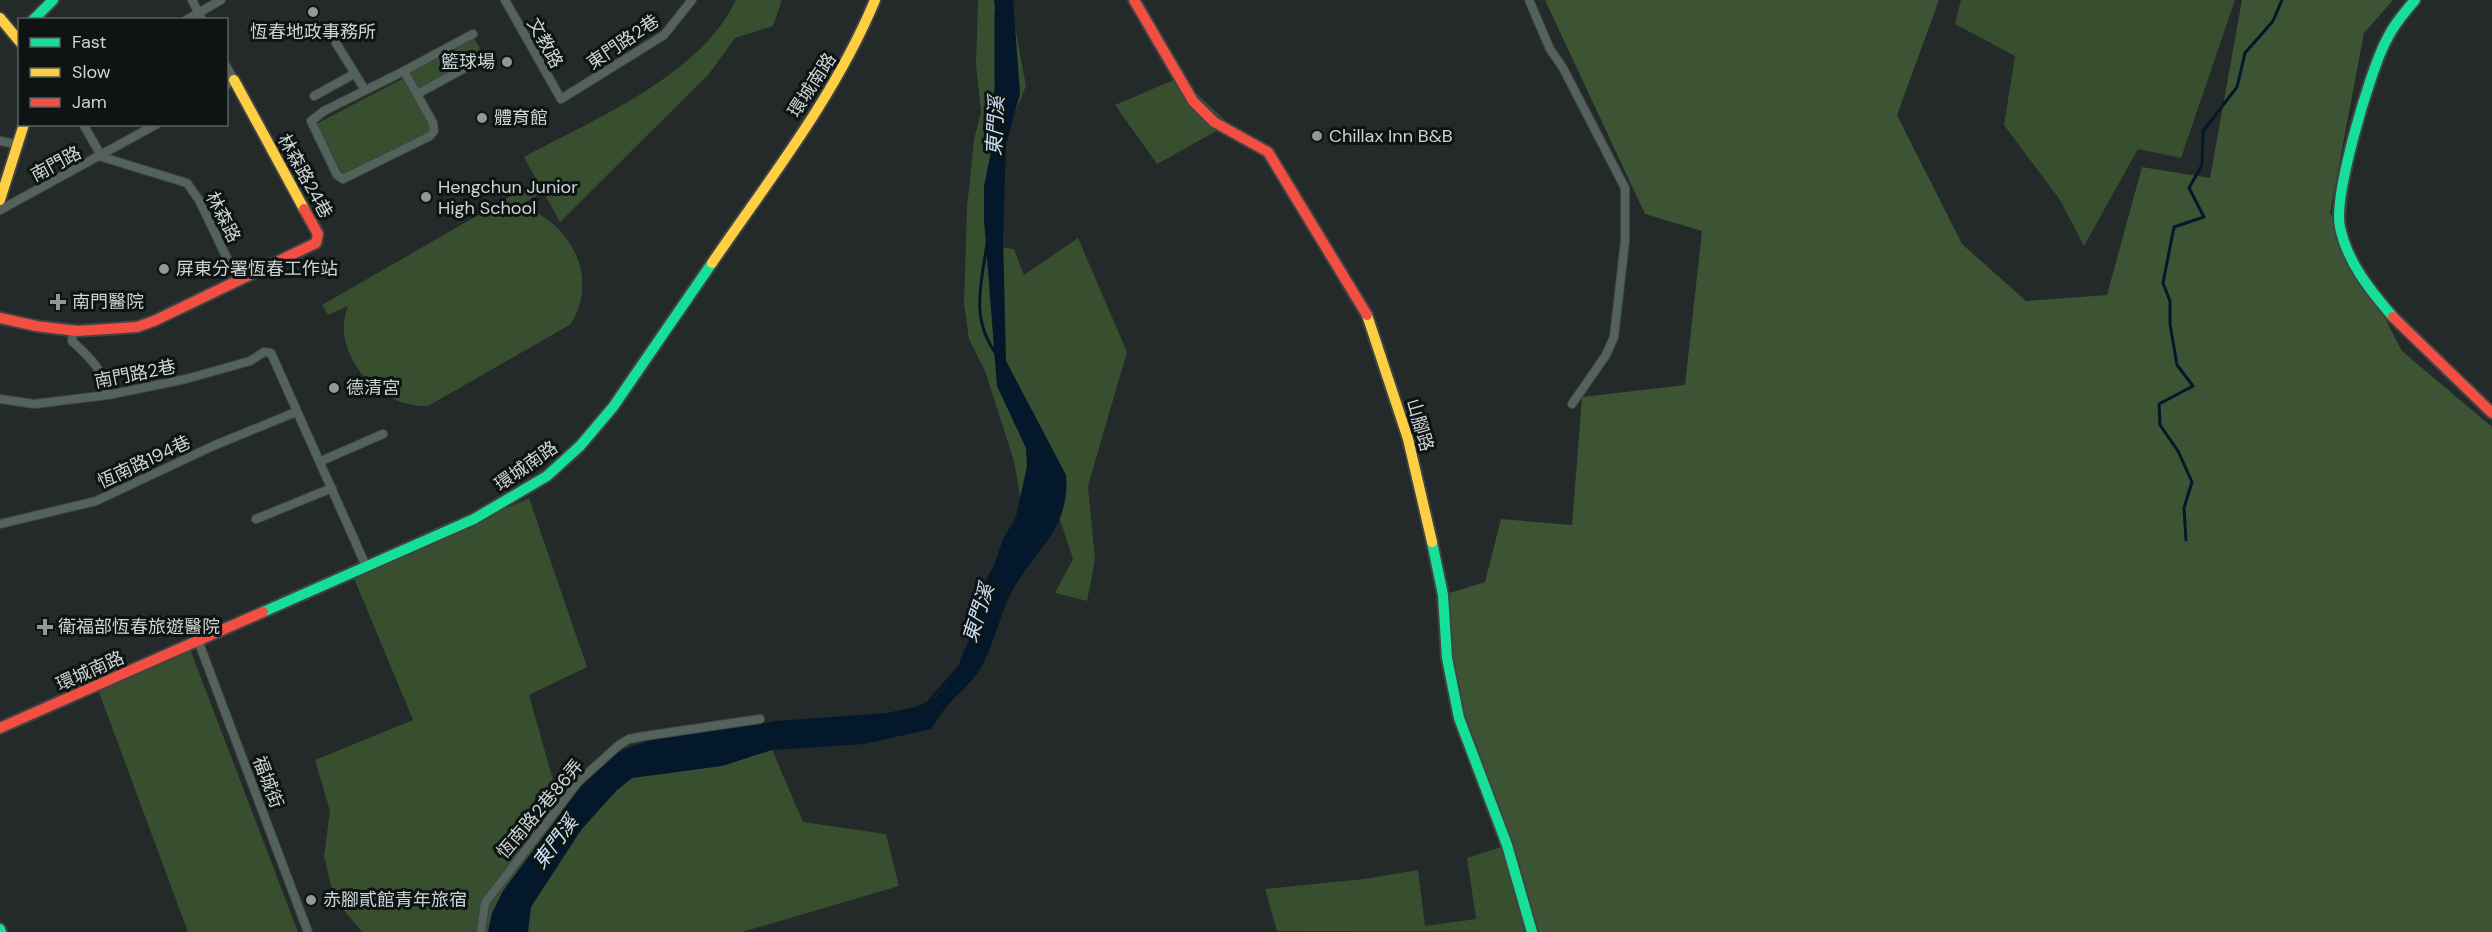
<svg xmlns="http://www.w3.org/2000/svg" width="2492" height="932" font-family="'DM Sans','Noto Sans TC',sans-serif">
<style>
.green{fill:#374e2f}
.forest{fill:#3c5334}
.water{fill:#03182b}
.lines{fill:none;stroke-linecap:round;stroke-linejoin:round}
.stream{stroke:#03182b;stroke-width:3}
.street-casing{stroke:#404444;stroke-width:10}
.fast-casing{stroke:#404444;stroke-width:14}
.slow-casing{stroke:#404444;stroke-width:14}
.jam-casing{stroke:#404444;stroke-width:14}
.street{stroke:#54625c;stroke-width:8}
.fast{stroke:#16e098;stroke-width:10}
.slow{stroke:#ffcf43;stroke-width:10}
.jam{stroke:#f24e42;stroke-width:10}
.poi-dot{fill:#929898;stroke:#0e1313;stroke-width:2}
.labels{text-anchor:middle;stroke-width:6;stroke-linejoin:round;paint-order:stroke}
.poi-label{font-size:18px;fill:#cdd4d4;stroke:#0e1313;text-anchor:start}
.street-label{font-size:18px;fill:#cdd4d4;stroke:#0e1313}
.water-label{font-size:20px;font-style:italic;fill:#cbe1f7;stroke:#0e1313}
</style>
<rect width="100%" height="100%" fill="#242929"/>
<!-- green -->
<path class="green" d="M736 0H782L773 26 735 38 709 74 560 222 524 157C594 119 700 76 736 0Z
M978 0H1010L1026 86 1007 132 987 245 1014 249 1024 275 1078 238 1127 352 1088 486 1095 560 1087 601 1055 593 1073 559 1054 502H1021L1014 461 985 371 969 339 964 304 967 208 974 140 981 112 976 64Z
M1961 0H2235L2181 158 2138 149 2084 246 2060 200 2004 125 2015 56 1955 24Z
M473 37 484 55 460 67 450 50Z
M444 53 454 70 419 89 410 72Z
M1183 76 1195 92 1229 124 1157 164 1115 105Z
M404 78 429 124V132L347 175H343L316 124Z
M534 183 541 193 521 205C570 223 600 276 571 324L428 406C379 409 329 353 348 306L328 315 322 305Z
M529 498 587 667 529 695 566 826 598 784 764 731 803 822 886 834 899 886 742 932H362L334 898 324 856 330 811 315 760 413 720 353 576Z
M190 649 298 932H188L97 687Z
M1507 845 1536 932 1277 931 1265 889 1364 879 1418 870 1425 926 1476 919 1467 858Z"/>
<!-- forest -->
<path class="forest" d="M1545 0H1939L1897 115 1962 244 2026 301 2107 295 2142 167 2210 178 2242 0H2393L2364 33 2330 213 2402 351 2492 427V932H1536L1459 718 1443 595 1485 582 1501 519 1572 525 1582 397 1685 385 1702 231 1645 214Z"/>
<!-- water -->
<path class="water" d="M994 0H1013L1020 94 1006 144 1003 237 1006 361 1066 475C1070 526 1040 546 1016 584 1001 608 995 644 980 669 971 684 958 693 947 706 941 713 936 722 931 729L864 744 772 750 722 766 632 778 616 791 581 830 531 907 528 932H488L492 913 503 891 582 785 613 754 650 740 777 721 887 713 915 707 934 699 951 679 969 646 979 594 993 569 1003 539 1016 517 1027 466 1026 448 997 386 984 220V186L992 147 995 73 997 26Z"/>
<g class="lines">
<!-- stream -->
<path class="stream" d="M996 11V79
M987 244C981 285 970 319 997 355
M2186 540 2184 508 2192 482 2178 451 2160 425 2159 404 2193 386 2177 365 2170 324V301L2163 283 2174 227 2204 217 2189 188 2202 165 2203 131 2237 87 2245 53 2273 21 2282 0
M988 579 998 561
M961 661 971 639
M926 705 957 669"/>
<defs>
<path id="street" d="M192 0 202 20
M505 0 561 99 664 35 692 0
M1529 0 1550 49 1563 68 1625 188V241L1614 337 1606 355 1572 404
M186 20 221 0
M336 43 365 90
M446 49 459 71
M226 66 234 80 226 85
M404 71 433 123 434 131 430 136 343 179 337 175 311 121 324 111Z
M404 71 473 34
M417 94 485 57
M314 96 354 74
M83 124 102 157 187 183 199 200 238 281
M0 141 16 144
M0 210 157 124
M74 329 72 341C90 358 103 369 108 395
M0 399 34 404 108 395 186 379 250 361 264 352 271 353 366 566
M321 461 383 434
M256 519 332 488
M0 524 96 501 213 446 296 412
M199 643 308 932
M481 932 485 903 578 782 619 745 629 739 645 736 760 719"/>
<path id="fast" d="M33 20 53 0
M2393 317C2370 290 2347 262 2340 227 2333 196 2370 71 2386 41 2393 26 2404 13 2415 0
M1432 542 1443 595 1447 658 1459 718 1507 845 1532 932
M263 612 474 519 547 476 580 446 613 407 712 263
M0 929 1 932"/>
<path id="slow" d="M0 18 20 42
M234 80 304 209
M0 200 24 124
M712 263C771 177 835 96 875 0
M1367 315 1408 439 1432 542"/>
<path id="jam" d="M1134 0 1193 101 1214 122 1268 152 1367 315
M2393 317 2492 413
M0 318 36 326 77 331 137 327 154 321 316 243 318 234 304 209
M0 728 263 612"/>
</defs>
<!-- street casing -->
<use href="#street" class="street-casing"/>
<!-- fast casing -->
<use href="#fast" class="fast-casing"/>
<!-- slow casing -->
<use href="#slow" class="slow-casing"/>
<!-- jam casing -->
<use href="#jam" class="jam-casing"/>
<!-- street -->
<use href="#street" class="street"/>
<!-- fast -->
<use href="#fast" class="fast"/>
<!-- slow -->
<use href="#slow" class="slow"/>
<!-- jam -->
<use href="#jam" class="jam"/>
</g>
<!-- markers -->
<g class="poi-dot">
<circle cx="313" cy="12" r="6"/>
<circle cx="507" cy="62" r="6"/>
<circle cx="482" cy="118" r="6"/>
<circle cx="1317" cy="136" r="6"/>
<circle cx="426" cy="197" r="6"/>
<circle cx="164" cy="269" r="6"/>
<path d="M55 293h6v6h6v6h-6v6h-6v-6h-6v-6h6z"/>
<circle cx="334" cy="388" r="6"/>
<path d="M42 618h6v6h6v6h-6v6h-6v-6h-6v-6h6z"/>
<circle cx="311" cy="900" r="6"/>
</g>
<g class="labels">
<!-- poi labels -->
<g class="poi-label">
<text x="313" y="38" text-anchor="middle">恆春地政事務所</text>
<text x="495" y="68" text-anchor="end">籃球場</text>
<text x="494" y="124">體育館</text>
<text x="1329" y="142">Chillax Inn B&amp;B</text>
<text x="438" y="193">Hengchun Junior<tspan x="438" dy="21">High School</tspan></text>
<text x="176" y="275">屏東分署恆春工作站</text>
<text x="72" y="308">南門醫院</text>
<text x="346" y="394">德清宮</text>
<text x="58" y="633">衛福部恆春旅遊醫院</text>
<text x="323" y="906">赤腳貳館青年旅宿</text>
</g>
<!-- street labels -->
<g class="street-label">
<text transform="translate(623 42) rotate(-34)" y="6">東門路2巷</text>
<text transform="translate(545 43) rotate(61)" y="6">文教路</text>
<text transform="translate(812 85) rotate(-57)" y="6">環城南路</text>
<text transform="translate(56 164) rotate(-28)" y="6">南門路</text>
<text transform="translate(305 176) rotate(61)" y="6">林森路24巷</text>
<text transform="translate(223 217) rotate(63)" y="6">林森路</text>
<text transform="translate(135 374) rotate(-11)" y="6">南門路2巷</text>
<text transform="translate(1420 425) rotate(74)" y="6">山腳路</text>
<text transform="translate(144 462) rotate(-25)" y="6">恆南路194巷</text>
<text transform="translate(526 466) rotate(-35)" y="6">環城南路</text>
<text transform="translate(90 671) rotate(-24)" y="6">環城南路</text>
<text transform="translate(268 782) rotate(69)" y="6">福城街</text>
<text transform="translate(540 809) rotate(-50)" y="6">恆南路2巷86弄</text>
</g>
<!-- water labels -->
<g class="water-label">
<text transform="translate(995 126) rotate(-87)" y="7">東門溪</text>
<text transform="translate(978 613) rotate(-72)" y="7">東門溪</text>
<text transform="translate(555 842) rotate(-53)" y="7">東門溪</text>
</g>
</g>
<!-- legend -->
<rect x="18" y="18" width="210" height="108" fill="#0e1313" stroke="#5a6060" stroke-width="1.5"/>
<rect x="30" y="38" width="30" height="9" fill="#16e098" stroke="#5a6060" stroke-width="1.5"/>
<text x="72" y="48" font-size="18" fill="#cdd4d4">Fast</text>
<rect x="30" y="68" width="30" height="9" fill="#ffcf43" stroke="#5a6060" stroke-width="1.5"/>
<text x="72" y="78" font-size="18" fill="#cdd4d4">Slow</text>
<rect x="30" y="98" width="30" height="9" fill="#f24e42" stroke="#5a6060" stroke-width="1.5"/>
<text x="72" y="108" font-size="18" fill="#cdd4d4">Jam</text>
</svg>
